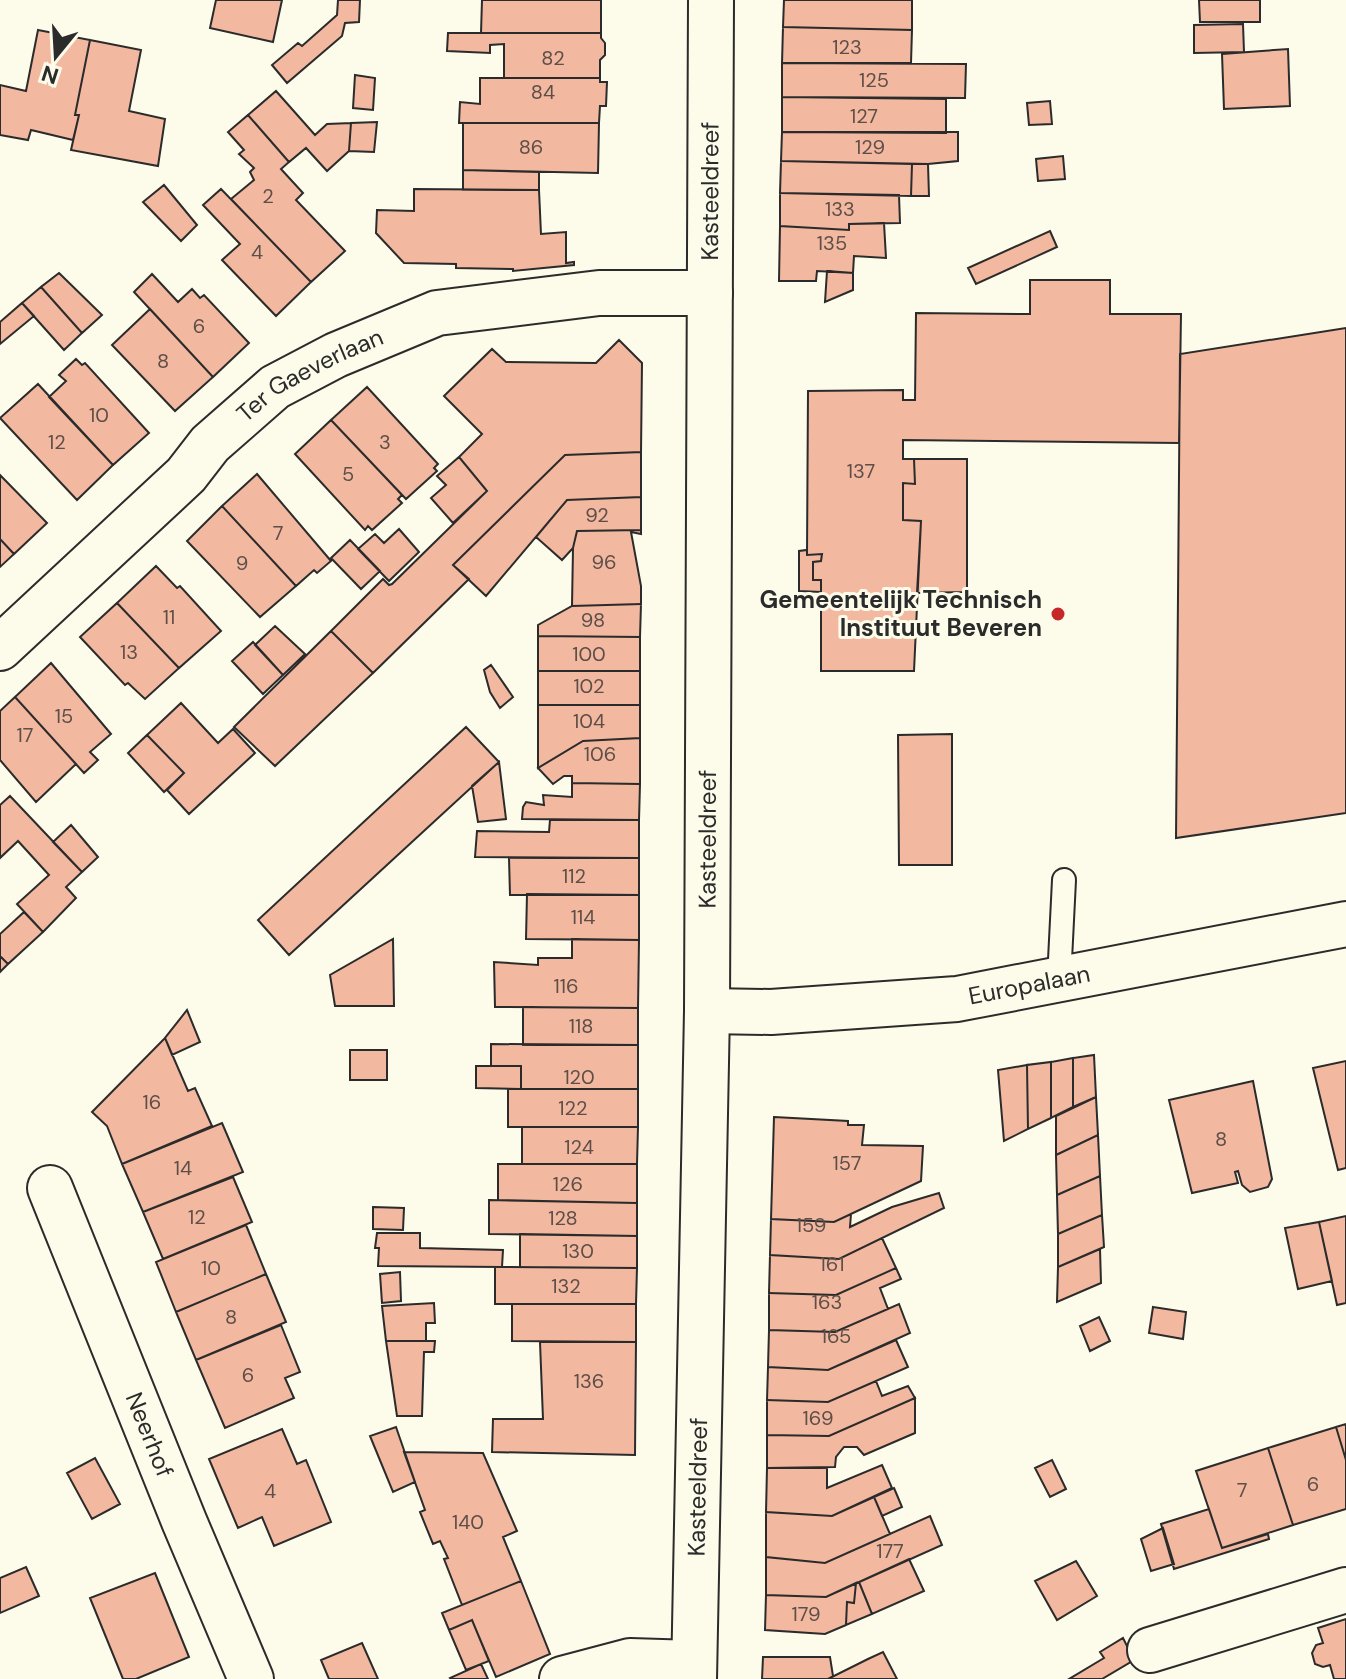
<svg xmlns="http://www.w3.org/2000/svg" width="1346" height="1679" font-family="'DM Sans',sans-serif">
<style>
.building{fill:#f2b8a0;stroke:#2b2b2b;stroke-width:2}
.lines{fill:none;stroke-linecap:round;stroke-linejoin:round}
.service-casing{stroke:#2b2b2b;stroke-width:26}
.minor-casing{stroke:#2b2b2b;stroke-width:48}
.tertiary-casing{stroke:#2b2b2b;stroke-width:48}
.service{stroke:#fdfbea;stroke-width:22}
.minor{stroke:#fdfbea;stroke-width:44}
.tertiary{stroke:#fdfbea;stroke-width:44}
.poi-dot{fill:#c62828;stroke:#fdfbea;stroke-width:3}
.labels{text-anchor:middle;stroke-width:6;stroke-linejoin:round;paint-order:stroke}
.number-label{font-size:20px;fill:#5d4e48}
.street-label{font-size:24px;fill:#2b2b2b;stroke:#fdfbea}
.poi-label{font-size:24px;font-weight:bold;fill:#2b2b2b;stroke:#fdfbea;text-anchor:end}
</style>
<rect width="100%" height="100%" fill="#fdfbea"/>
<!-- building -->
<path class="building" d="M216 0H282L273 42 210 28Z
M338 0H360L359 22 345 23 342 36 287 83 272 65 298 43 302 46 337 15Z
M482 0H601V33H481Z
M784 0H912V30L783 27Z
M1199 0H1260V22H1200Z
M1243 24 1244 52 1194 53V25Z
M783 27 912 30 911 63H782Z
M38 30 90 40 75 115H79L73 140 31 130 28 140 0 135V85L26 91Z
M448 33H601V38L605 43V55L600 60V78H504V44L490 45V53L447 51Z
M90 40 141 50 129 111 165 119 158 166 71 150 79 115H75Z
M1288 49 1290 106 1224 109 1222 54Z
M782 63 966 64 965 98 782 97Z
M355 75 375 78 373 110 353 108Z
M480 78H600V82H607L606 106H600L599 123H459L460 102 480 104Z
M276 91 315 135 327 124 351 123 349 151 327 171 306 148 289 162 248 115Z
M782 97 946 99V133L782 132Z
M1050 101 1052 124 1029 125 1027 103Z
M248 115 289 162 281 169 303 193 296 200 345 251 311 282 231 199 254 180 250 172 254 168 239 154 244 150 228 132Z
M377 122 374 152 349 151 351 123Z
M463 123H599L598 173 463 170Z
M782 132H958V161L928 164 781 161Z
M1063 156 1065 179 1038 181 1036 159Z
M781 161 912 164 911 196 780 193Z
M912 164H928L929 196H911Z
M463 170 539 172V190H463Z
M164 185 197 225 181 241 143 202Z
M221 189 311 282 276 316 222 260 240 244 203 205Z
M414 189 539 190 541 234 566 232V263L574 262V265L513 271V269L456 268V264L404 263 376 233 377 210 414 211Z
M780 193 899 195 900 223 849 224V230L780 226Z
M884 223 886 258 854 256 853 273 817 271 816 281H779L780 226 849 230V224Z
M1050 231 1057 247 976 284 968 268Z
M827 271 853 273V290L825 302Z
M59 273 102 315 82 333 41 287Z
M152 274 178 302 192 289 200 298 204 295 249 343 213 377 134 292Z
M1030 280H1110V314H1181L1179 443 903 440V459H914L915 484 903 483V520L921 521 914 671H821V580H813V562L821 561 822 554 807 555 808 391 903 390V400H915L916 313 1030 314Z
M41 287 82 333 64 350 22 303Z
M22 303 34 316 0 344V322Z
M150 309 213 377 175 411 112 345Z
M1346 328V813L1176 838 1180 354Z
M619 340 642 363 641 452 565 455 453 565 469 579 373 673 331 631 383 579 389 585 392 584 487 491 459 457 482 434 444 396 492 349 506 362 596 363Z
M76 359 82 365 85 363 149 433 113 465 49 397 66 381 59 375Z
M38 384 113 465 77 500 0 418Z
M367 387 438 464 434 468 437 471 406 499 331 420Z
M331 420 402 495 398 499 402 503 372 530 368 526 365 530 295 454Z
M641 452V497L567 500 486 596 453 565 565 455Z
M459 457 487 491 453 523 431 498 446 485 437 476Z
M914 459H967V592L917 593 921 521 903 520V483L915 484Z
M257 474 331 561 317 573 314 570 296 586 222 506Z
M0 475 47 523 14 554 0 539Z
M641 497V530L577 531 573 548 562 560 536 537 567 500Z
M222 506 296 586 260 617 187 541Z
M399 529 419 552 389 581 358 549 375 534 384 543Z
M641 530V534L631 532 641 586V604L572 606 573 548 577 531Z
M0 539 14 554 0 567Z
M350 540 380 571 361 589 331 558Z
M807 550V555L822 554 821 561 813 562V580H821V592L799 591V551Z
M156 566 177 588 180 586 221 631 179 668 117 603Z
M117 603 179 668 145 699 128 683 125 685 80 637Z
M641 604 640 637 538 636V625L572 606Z
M275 626 305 654 283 675 255 645Z
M331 631 373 673 275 766 234 727Z
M538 636 640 637V671H538Z
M253 642 283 675 263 694 232 661Z
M51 663 111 734 90 752 98 760 84 773 15 697Z
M491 665 513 697 500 708 490 692 484 670Z
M538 671H640V705H538Z
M15 697 76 764 36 802 0 760V711Z
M181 703 218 743 233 729 255 753 189 814 167 790 184 773 147 735Z
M538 705H640V738L583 741 538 768Z
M466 727 499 762 289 955 258 920Z
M952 734V865H899L898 735Z
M147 735 184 773 164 792 128 753Z
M640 738V784L572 783V776H564L553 784 538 768 583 741Z
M499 762 506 819 478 822 472 786Z
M572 783 640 784 639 820 522 819 523 807 526 802 544 805 543 795 572 797Z
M10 796 82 872 66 887 76 898 43 932 17 904 49 875 18 841 0 858V805Z
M550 820H639V858L475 857 477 831 549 832Z
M71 825 98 857 82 872 53 842Z
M509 858H639V895H510Z
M527 894 639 895V940L526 939Z
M24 912 43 932 8 964 0 956V934Z
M393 939 394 1006H335L330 975Z
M572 939 639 940 638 1008 495 1007 494 962 538 965V958H572Z
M0 956 8 964 0 972Z
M523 1007 638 1008V1045H523Z
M187 1010 200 1042 172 1055 165 1038Z
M165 1038 188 1091 195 1088 212 1126 122 1164 107 1126 92 1112Z
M491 1044 638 1045V1089H521V1066H491Z
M350 1050H387V1080H350Z
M1094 1055 1096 1097 1073 1107V1058Z
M1073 1058V1107L1051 1118V1062Z
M1346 1061V1168L1338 1170 1313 1068Z
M1051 1062V1118L1028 1129 1027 1065Z
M1027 1065 1028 1129 1004 1141 998 1070Z
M476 1066H521V1089L476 1088Z
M1253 1081 1272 1179 1268 1187 1250 1192 1242 1185 1238 1171 1235 1172 1238 1183 1192 1193 1169 1100Z
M508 1089H638V1127H508Z
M1096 1097 1098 1135 1056 1155V1116Z
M774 1117 848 1121V1125H864L862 1145 923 1146 921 1181 834 1222 771 1219Z
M222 1123 243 1172 143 1212 122 1164Z
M522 1127H638L637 1164H522Z
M1098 1135 1100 1176 1057 1195 1056 1155Z
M498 1164H637V1203L498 1200Z
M1100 1176 1102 1215 1058 1234 1057 1195Z
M233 1177 252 1222 163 1259 143 1212Z
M939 1193 944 1208 839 1259 770 1255 771 1219 834 1222 851 1214 850 1227 892 1207Z
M489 1200 637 1203V1236L489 1234Z
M373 1207 404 1208 403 1230 373 1229Z
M1102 1215 1104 1247 1058 1267V1234Z
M1346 1216V1303L1337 1305 1319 1222Z
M1319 1222 1332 1281 1298 1289 1285 1228Z
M246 1225 266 1274 176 1312 156 1262Z
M377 1233H420V1248L503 1250 502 1267 378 1266 379 1248H375Z
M520 1234 637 1236V1268L520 1267Z
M882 1238 896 1268 836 1295 769 1293 770 1255 839 1259Z
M1100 1249 1101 1283 1057 1302 1058 1267Z
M495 1267 637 1268 636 1304H495Z
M896 1268 901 1279 880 1288 888 1309 835 1332 769 1330V1293L836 1295Z
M400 1272 401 1301 382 1303 380 1274Z
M266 1274 286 1322 196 1360 176 1312Z
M434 1303 435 1323H426V1341H386L382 1306Z
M512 1304H636V1342L512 1341Z
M899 1304 910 1333 828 1370 768 1367 769 1330 835 1332Z
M1153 1307 1186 1312 1183 1339 1149 1333Z
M1099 1317 1110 1341 1090 1351 1080 1326Z
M281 1325 300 1372 285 1378 294 1398 225 1428 196 1360Z
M896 1340 908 1367 828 1402 767 1400 768 1367 828 1370Z
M386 1341H435L434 1352H424L422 1416H397Z
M540 1342H636L635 1455 492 1452 493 1419H543Z
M876 1381 882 1396 908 1386 915 1398 829 1436 767 1435V1400L828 1402Z
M915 1398V1433L864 1455 857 1447H844L836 1457 835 1467 767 1468V1435L829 1436Z
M1346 1424V1460L1336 1427Z
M396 1427 415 1482 393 1492 370 1436Z
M1336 1427 1346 1460V1509L1293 1525 1268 1448Z
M282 1429 297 1464 306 1460 331 1522 274 1546 262 1517 238 1528 209 1459Z
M1268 1448 1293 1525 1222 1548 1196 1471Z
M404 1452 483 1453 517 1531 503 1537 521 1581 462 1605 444 1559 448 1558 440 1541 433 1544 420 1512 425 1510Z
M95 1458 120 1504 92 1519 67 1473Z
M1052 1460 1066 1489 1050 1497 1035 1468Z
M882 1465 892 1488 832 1516 766 1512 767 1468H827V1488Z
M894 1488 902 1507 882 1516 874 1497Z
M874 1497 890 1534 825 1563 766 1557V1512L832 1516Z
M1209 1509 1222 1548 1268 1534 1269 1539 1174 1569 1161 1524Z
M930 1516 942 1545 826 1597 766 1595V1557L825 1563Z
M1163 1528 1174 1564 1151 1571 1141 1539Z
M909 1559 924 1591 872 1614 859 1582Z
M1076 1561 1097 1596 1057 1620 1035 1581Z
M26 1567 39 1596 0 1613V1578Z
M155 1573 189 1657 136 1679H123L90 1598Z
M521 1581 550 1654 496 1677 472 1620 449 1630 442 1613Z
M859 1582 872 1614 846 1625 847 1602 854 1603 856 1583Z
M856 1583 854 1603 847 1602 846 1625 825 1634 765 1630 766 1595 826 1597Z
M1346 1619V1679H1334L1330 1665 1323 1667 1315 1664 1312 1653 1316 1645 1323 1643 1318 1628Z
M472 1620 489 1661 466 1670 449 1630Z
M1123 1638 1134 1660 1102 1679H1069L1104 1658 1100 1652Z
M362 1643 378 1679H329L321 1660Z
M883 1652 897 1679H828L868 1659Z
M763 1657H830L833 1676 828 1679H762Z
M481 1664 488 1679H451L450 1678Z"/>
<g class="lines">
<defs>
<path id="service" d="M1059 980 1064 880"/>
<g id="minor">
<path id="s1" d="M0 648 186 475 210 444 275 387 336 355 437 313 599 293H710"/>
<path id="s2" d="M707 1011 771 1012 957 999 1346 924"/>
<path id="s3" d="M50 1188 184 1521 251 1679"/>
<path d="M1150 1650 1346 1590"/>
<path d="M562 1679 630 1661 694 1663"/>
</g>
<g id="tertiary">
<path id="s4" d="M694 1679 707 1011 711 0"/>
</g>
</defs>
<!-- service casing -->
<use href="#service" class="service-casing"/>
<!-- minor casing -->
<use href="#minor" class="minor-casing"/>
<!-- tertiary casing -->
<use href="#tertiary" class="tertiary-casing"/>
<!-- service -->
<use href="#service" class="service"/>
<!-- minor -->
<use href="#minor" class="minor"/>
<!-- tertiary -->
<use href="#tertiary" class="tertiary"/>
</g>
<!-- markers -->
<circle class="poi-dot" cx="1058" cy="614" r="8"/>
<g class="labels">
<!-- number labels -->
<g class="number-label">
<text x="847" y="54">123</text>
<text x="553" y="65">82</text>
<text x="874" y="87">125</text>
<text x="543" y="99">84</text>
<text x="864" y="123">127</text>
<text x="531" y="154">86</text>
<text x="870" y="154">129</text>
<text x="268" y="203">2</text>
<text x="840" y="216">133</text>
<text x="832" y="250">135</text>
<text x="257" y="259">4</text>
<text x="199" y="333">6</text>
<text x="163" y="368">8</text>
<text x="99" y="422">10</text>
<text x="57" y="449">12</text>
<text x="385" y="449">3</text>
<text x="861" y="478">137</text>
<text x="348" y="481">5</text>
<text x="597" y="522">92</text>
<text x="278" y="540">7</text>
<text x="604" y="569">96</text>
<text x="242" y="570">9</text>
<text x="169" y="624">11</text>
<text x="593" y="627">98</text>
<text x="129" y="659">13</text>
<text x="589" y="661">100</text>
<text x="589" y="693">102</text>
<text x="64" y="723">15</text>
<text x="589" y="728">104</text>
<text x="25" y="742">17</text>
<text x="600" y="761">106</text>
<text x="574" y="883">112</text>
<text x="583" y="924">114</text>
<text x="566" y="993">116</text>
<text x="581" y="1033">118</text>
<text x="579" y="1084">120</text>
<text x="152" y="1109">16</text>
<text x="573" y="1115">122</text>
<text x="1221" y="1146">8</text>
<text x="579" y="1154">124</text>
<text x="847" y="1170">157</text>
<text x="183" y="1175">14</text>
<text x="568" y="1191">126</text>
<text x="197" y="1224">12</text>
<text x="563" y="1225">128</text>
<text x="811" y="1232">159</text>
<text x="578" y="1258">130</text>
<text x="832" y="1271">161</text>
<text x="211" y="1275">10</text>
<text x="566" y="1293">132</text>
<text x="827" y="1309">163</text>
<text x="231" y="1324">8</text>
<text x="836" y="1343">165</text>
<text x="248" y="1382">6</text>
<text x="589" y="1388">136</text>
<text x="818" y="1425">169</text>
<text x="1313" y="1491">6</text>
<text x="1242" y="1497">7</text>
<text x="270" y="1498">4</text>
<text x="468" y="1529">140</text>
<text x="890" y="1558">177</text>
<text x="806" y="1621">179</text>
</g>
<!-- street labels -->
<g class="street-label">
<text dy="8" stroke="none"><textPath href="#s4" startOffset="1488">Kasteeldreef</textPath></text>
<text dy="8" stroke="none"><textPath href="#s1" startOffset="416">Ter Gaeverlaan</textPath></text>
<text dy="8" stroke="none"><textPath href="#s4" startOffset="840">Kasteeldreef</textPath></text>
<text dy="8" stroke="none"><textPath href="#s2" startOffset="324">Europalaan</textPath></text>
<text dy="8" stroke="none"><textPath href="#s3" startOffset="266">Neerhof</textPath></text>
<text dy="8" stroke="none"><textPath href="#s4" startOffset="192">Kasteeldreef</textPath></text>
</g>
<!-- poi labels -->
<g class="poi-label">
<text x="1042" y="608">Gemeentelijk Technisch<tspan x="1042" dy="28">Instituut Beveren</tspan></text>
</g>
</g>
<!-- north arrow -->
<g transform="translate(56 56) rotate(198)" stroke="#fdfbea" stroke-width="6" paint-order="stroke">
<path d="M0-6L14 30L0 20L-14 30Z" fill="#2b2b2b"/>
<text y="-12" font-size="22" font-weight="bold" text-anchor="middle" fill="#2b2b2b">N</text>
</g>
</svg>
